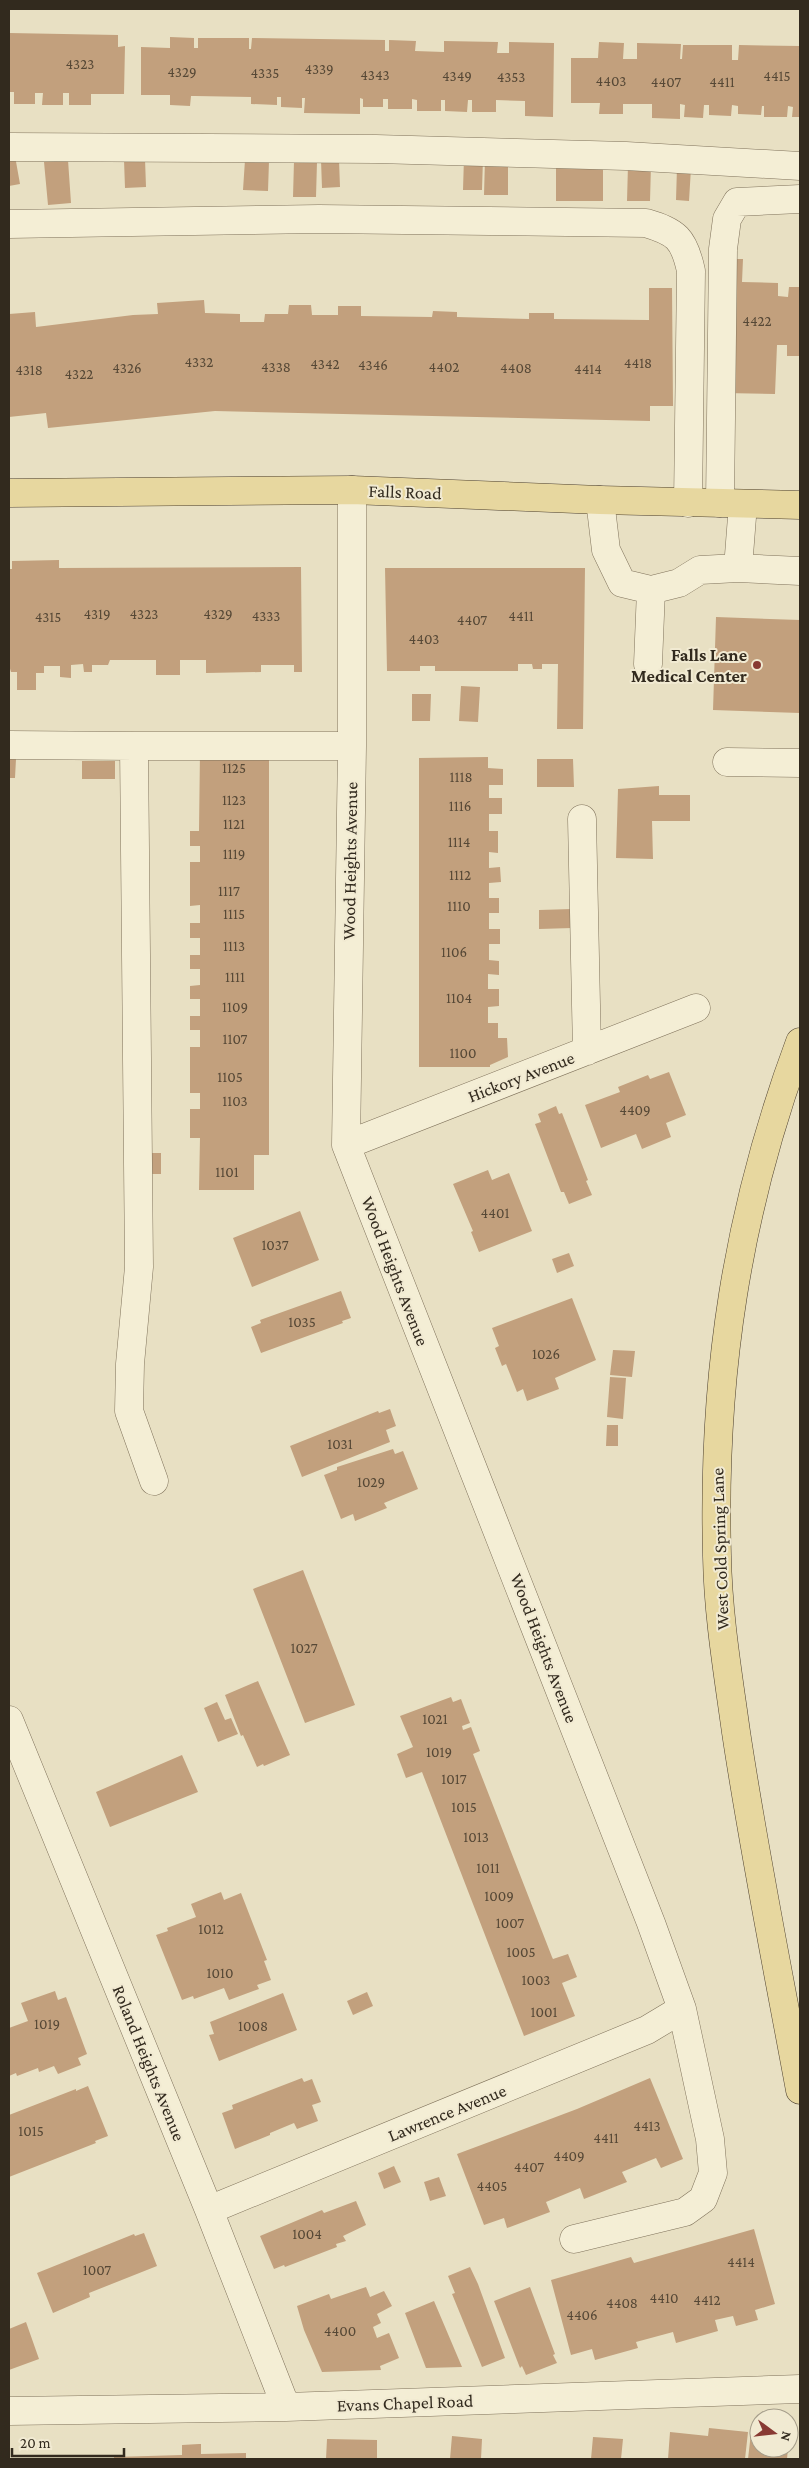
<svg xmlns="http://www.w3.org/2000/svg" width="809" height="2468" font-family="'Crimson Pro',serif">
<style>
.building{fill:#c2a07d}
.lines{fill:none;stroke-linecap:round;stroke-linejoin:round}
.minor-casing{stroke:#80735c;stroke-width:29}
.major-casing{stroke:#4e4130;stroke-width:29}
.minor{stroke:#f4eed5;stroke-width:28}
.major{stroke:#e7d79f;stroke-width:28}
.poi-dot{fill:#883a33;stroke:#f1ead2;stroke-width:2}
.labels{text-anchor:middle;stroke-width:4;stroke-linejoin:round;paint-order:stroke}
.number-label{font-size:15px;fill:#564836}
.street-label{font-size:18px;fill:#322a1e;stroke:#f1ead2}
.poi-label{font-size:18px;font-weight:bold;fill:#322a1e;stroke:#f1ead2;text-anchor:end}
</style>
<rect width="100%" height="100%" fill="#e8e0c3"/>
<!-- building -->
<path class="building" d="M9 33 118 35V47L125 46 124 94H91V105H69V93H63V105H42L43 93H35V104H14V92H9Z
M170 37 194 38V48H198V38H249V49H251L252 38 385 40V51H389V40L416 41 415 51 444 52V41L498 42 497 53H509V42L554 43 553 117 525 116V101L496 100V112H472V100H468L467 112 445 111V100H441V111H417V100L412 99V109H388V99H383V107H363V99L360 98V114L304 113 305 98H302V108L281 107V97H277V105L251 104V97L195 96H191L190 106 170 105V95H141V47L170 48Z
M599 42 624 43 623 59H637V43L681 44 680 59H682L683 45H732V60H738L739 45 800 46V117H792L793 107 788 106 787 117H764V106H762L761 115 738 114V106L732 105 731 116 709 115V105H704L703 118 684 117 685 105 680 104V119L652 118V104H623V114H599L600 103H571V58H598Z
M15 156 20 184 9 186V157Z
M464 157 483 158 482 190H463Z
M508 158V195H484L485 159Z
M145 159 146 187 125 188 124 160Z
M556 159 603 165V201H556Z
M68 160 71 203 48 205 44 162Z
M245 160 269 161 268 191 243 190Z
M321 160H339L340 187 322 188Z
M294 161 317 162 316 197H293Z
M628 165H651L650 201H627Z
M677 167 691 168 689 201 676 200Z
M732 259H743L742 282 778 283V296L788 297 789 287H800V356H787V345H777L775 394 724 393Z
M649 288H672L673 406H650V421L215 411 48 428 46 413 9 417V314L35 312 36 327 133 315 158 314 157 303 204 300 205 313 240 314V322H264L265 314H288L289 305H311L312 315H338V306H361V316L432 317 433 311 457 312V317L529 319V313H554V319L649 320Z
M59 560V568L301 567 302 672H294V665H261V672L206 673V660H180V675H156V660H110L108 665H92V672H84L83 664 71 665V678L60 677V666H44V673H36V690H17V672H11L9 665V569H12V561Z
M385 568H585L583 729H557L558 664H542V669H533L532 664H518V671H435V666H420V671H387Z
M716 617 800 620V713L713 710Z
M461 686 480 687 478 722 459 721Z
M412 694H431L430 721H412Z
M200 752H269V1155H254V1190H199L200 1138H190V1109H200V1093H190V1047H200V1030H190V1016H200V999H190V986L200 985V969H190V955H200V938H190V923H200V905L190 906V862H200V846H190V831H199Z
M488 757V768L503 769V785H489V798H502V814H489V831H498V853L489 852V868L500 867 501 882 489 883V898H499V913H489V929H500V944H489V960L499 961V975L488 974V989H499V1006L488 1007V1023H498V1038H507L508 1057 490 1065V1067H419V758Z
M9 759H16L15 778H9Z
M537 759H573L574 787H537Z
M82 761H115V779H82Z
M659 786V795H690V821H652L653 859 616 858 618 789Z
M572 909V928L539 929V910Z
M669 1072 686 1115 666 1123 671 1137 642 1149 636 1134 601 1148 585 1105 620 1092 618 1087 648 1075 650 1079Z
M556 1106 559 1114 562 1113 588 1180 586 1181 592 1195 569 1204 564 1192H561L535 1124 541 1122 538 1114Z
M148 1153H161V1174H148Z
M488 1170 492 1180 509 1173 532 1231 479 1252 471 1232 473 1231 453 1184Z
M300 1211 319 1260 252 1287 233 1238Z
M569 1253 574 1266 557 1273 552 1259Z
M341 1291 351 1318 342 1321 343 1323 261 1353 251 1327 261 1323 260 1320Z
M572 1298 596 1360 555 1378 559 1389 527 1401 523 1389 517 1392 506 1364 502 1366 495 1348 499 1346 492 1328Z
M613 1350 635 1351 632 1377 610 1375Z
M610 1377 626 1378 623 1419 607 1417Z
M390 1409 396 1426 386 1430 390 1442 302 1477 290 1446 378 1411 379 1413Z
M607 1425H618V1446H606Z
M393 1449 395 1454 403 1451 418 1489 384 1503 387 1508 355 1521 353 1514 341 1519 324 1475 337 1470V1467Z
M303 1570 355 1705 305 1723 253 1589Z
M258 1681 290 1755 264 1766 263 1764 257 1767 243 1735 241 1736 225 1695Z
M451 1697 453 1702 461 1699 470 1723 462 1726 463 1730 471 1727 480 1751 473 1754 552 1957 553 1959 568 1954 577 1977 562 1983 575 2016 524 2036 422 1772 406 1778 397 1754 413 1747 400 1716Z
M217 1702 225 1720 231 1718 238 1734 218 1742 204 1708Z
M182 1755 198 1792 110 1827 96 1792Z
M221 1892 224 1900 241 1893 267 1960 264 1961 271 1980 257 1985 259 1989 229 2000 224 1988 194 1999 193 1996 182 2000 156 1935 168 1931 167 1928 196 1917 191 1904Z
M55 1991 58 2000 66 1997 87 2054 78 2058 81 2065 58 2074 54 2066 39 2072 38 2068 17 2076 16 2073 9 2076V2028L28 2021 21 2003Z
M367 1992 373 2006 353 2015 347 2001Z
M283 1993 297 2030 219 2061 209 2035 214 2034 210 2022Z
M302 2078 304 2082 312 2079 321 2102 312 2105 318 2121 297 2129 294 2123 270 2133V2135L235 2149 222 2113 233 2109 232 2105Z
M650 2078 683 2159 661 2168 656 2158 622 2172 627 2182 584 2199 580 2188 546 2202 550 2212 507 2228 504 2218 484 2225 457 2154 577 2109Z
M88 2086 108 2136 95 2141 96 2143 9 2177V2115L76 2089V2091Z
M394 2166 401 2182 384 2189 378 2173Z
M439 2177 446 2196 430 2201 424 2182Z
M356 2201 366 2225 343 2236 346 2241 336 2244 337 2247 285 2267 284 2265 274 2269 260 2236 322 2210 324 2213Z
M754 2229 775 2304 755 2310 758 2320 736 2326 733 2316 715 2320 718 2331 676 2343 673 2332 636 2342 638 2348 595 2360 592 2349 571 2355 551 2280 631 2257 634 2263Z
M144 2233 157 2266 89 2293 90 2297 53 2313 37 2273 134 2234 135 2236Z
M470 2267 478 2284 505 2358 482 2367 452 2294 455 2293 448 2276Z
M366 2287 370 2297 384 2291 392 2306 377 2314 381 2323 373 2327 377 2338 389 2333 399 2358 380 2366 381 2370 322 2372 304 2330 297 2306 329 2294 331 2299Z
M530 2287 555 2354 553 2355 557 2363 526 2375 522 2366 520 2368 494 2301Z
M434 2301 462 2367 426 2368 405 2313Z
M26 2322 39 2359 9 2370V2329Z
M709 2428 748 2432 745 2459H668L670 2432 708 2436Z
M751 2433H759V2448H788L787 2459H748Z
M452 2436 482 2439 481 2459H450Z
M593 2437 623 2439 621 2459H591Z
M327 2439 377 2440V2459H326Z
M199 2444H201V2454L246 2453V2459H114V2457L182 2455V2445Z"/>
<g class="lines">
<defs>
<path id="minor" d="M9 147 376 149 626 156 800 166
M9 224 319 219 646 223C676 232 684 238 691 271L688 503
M352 490V746L346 1145 651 1923 682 2009 710 2139 713 2173 703 2199 685 2212 574 2239
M600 500 606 550 622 583 651 590 679 583 700 570 738 568 743 504
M720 503 723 249 727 219 737 202 800 199
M738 568 800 571
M648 664 651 590
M9 745 134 746 139 1267 130 1364 129 1411 154 1481
M134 746H352
M727 762 800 763
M582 819 587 1051
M346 1145 696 1008
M9 1720 209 2210 286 2407
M209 2210 647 2030 682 2009
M9 2411 286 2407 800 2389"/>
<path id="major" d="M9 493 352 490 600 500 800 505
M800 1042C737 1211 712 1376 717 1556 718 1615 728 1674 736 1732 754 1852 778 1971 800 2090"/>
</defs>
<!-- minor casing -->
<use href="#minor" class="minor-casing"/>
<!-- major casing -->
<use href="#major" class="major-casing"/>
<!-- minor -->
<use href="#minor" class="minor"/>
<!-- major -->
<use href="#major" class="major"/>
</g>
<!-- markers -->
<circle class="poi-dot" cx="757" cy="665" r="5"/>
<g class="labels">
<!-- number labels -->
<g class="number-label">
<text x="80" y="69">4323</text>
<text x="319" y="74">4339</text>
<text x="182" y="77">4329</text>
<text x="265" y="78">4335</text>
<text x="375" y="80">4343</text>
<text x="457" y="81">4349</text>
<text x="777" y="81">4415</text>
<text x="511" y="82">4353</text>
<text x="611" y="86">4403</text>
<text x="666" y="87">4407</text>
<text x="722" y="87">4411</text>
<text x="757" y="326">4422</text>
<text x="199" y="367">4332</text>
<text x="638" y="368">4418</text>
<text x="325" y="369">4342</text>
<text x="373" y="370">4346</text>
<text x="276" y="372">4338</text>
<text x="444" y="372">4402</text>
<text x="127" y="373">4326</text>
<text x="516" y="373">4408</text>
<text x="588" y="374">4414</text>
<text x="29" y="375">4318</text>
<text x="79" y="379">4322</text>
<text x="97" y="619">4319</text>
<text x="144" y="619">4323</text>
<text x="218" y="619">4329</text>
<text x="266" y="621">4333</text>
<text x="521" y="621">4411</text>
<text x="48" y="622">4315</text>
<text x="472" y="625">4407</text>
<text x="424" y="644">4403</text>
<text x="234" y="773">1125</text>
<text x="461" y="782">1118</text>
<text x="234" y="805">1123</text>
<text x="460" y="811">1116</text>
<text x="234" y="829">1121</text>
<text x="459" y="847">1114</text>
<text x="234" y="859">1119</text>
<text x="460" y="880">1112</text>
<text x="229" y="896">1117</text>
<text x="459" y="911">1110</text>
<text x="234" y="919">1115</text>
<text x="234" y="951">1113</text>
<text x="454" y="957">1106</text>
<text x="235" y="982">1111</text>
<text x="459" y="1003">1104</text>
<text x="235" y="1012">1109</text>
<text x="235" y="1044">1107</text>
<text x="463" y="1058">1100</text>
<text x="230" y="1082">1105</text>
<text x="235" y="1106">1103</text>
<text x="635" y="1115">4409</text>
<text x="227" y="1177">1101</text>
<text x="495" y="1218">4401</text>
<text x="275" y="1250">1037</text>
<text x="302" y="1327">1035</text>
<text x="546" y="1359">1026</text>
<text x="340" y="1449">1031</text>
<text x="371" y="1487">1029</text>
<text x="304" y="1653">1027</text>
<text x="435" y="1724">1021</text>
<text x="439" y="1757">1019</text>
<text x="454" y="1784">1017</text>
<text x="464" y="1812">1015</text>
<text x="476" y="1842">1013</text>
<text x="488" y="1873">1011</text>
<text x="499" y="1901">1009</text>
<text x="510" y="1928">1007</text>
<text x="211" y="1934">1012</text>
<text x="521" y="1957">1005</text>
<text x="220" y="1978">1010</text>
<text x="536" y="1985">1003</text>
<text x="544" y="2017">1001</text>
<text x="47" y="2029">1019</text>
<text x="253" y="2031">1008</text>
<text x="647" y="2131">4413</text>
<text x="31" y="2136">1015</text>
<text x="606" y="2143">4411</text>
<text x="569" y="2161">4409</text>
<text x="529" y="2172">4407</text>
<text x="492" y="2191">4405</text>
<text x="307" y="2239">1004</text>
<text x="741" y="2267">4414</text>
<text x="97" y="2275">1007</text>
<text x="664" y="2303">4410</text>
<text x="707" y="2305">4412</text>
<text x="622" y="2308">4408</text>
<text x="582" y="2320">4406</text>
<text x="340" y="2336">4400</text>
</g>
<!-- street labels -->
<g class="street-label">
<text transform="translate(405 492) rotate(2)" y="6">Falls Road</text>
<text transform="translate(350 861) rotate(-89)" y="6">Wood Heights Avenue</text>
<text transform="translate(521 1077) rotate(-21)" y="6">Hickory Avenue</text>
<text transform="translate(395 1271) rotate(69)" y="6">Wood Heights Avenue</text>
<text transform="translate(720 1549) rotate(-92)" y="6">West Cold Spring Lane</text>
<text transform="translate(544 1648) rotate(69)" y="6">Wood Heights Avenue</text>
<text transform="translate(149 2063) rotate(68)" y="6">Roland Heights Avenue</text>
<text transform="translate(447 2113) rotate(-22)" y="6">Lawrence Avenue</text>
<text transform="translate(405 2403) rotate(-2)" y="6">Evans Chapel Road</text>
</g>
<!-- poi labels -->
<g class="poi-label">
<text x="747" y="661">Falls Lane<tspan x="747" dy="21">Medical Center</tspan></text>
</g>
</g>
<!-- border -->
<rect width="809" height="2468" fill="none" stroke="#322a1e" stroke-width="20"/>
<!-- north arrow -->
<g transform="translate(774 2433) rotate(105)"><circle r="24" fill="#f1ead2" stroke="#a59d8a"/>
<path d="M0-4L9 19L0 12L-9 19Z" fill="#883a33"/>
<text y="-8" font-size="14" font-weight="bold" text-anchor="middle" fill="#322a1e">N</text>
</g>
<!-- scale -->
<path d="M12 2448v8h112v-8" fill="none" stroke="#322a1e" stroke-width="2.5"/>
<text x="20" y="2448" font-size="15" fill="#322a1e" stroke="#f1ead2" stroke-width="4" paint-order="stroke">20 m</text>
</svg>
